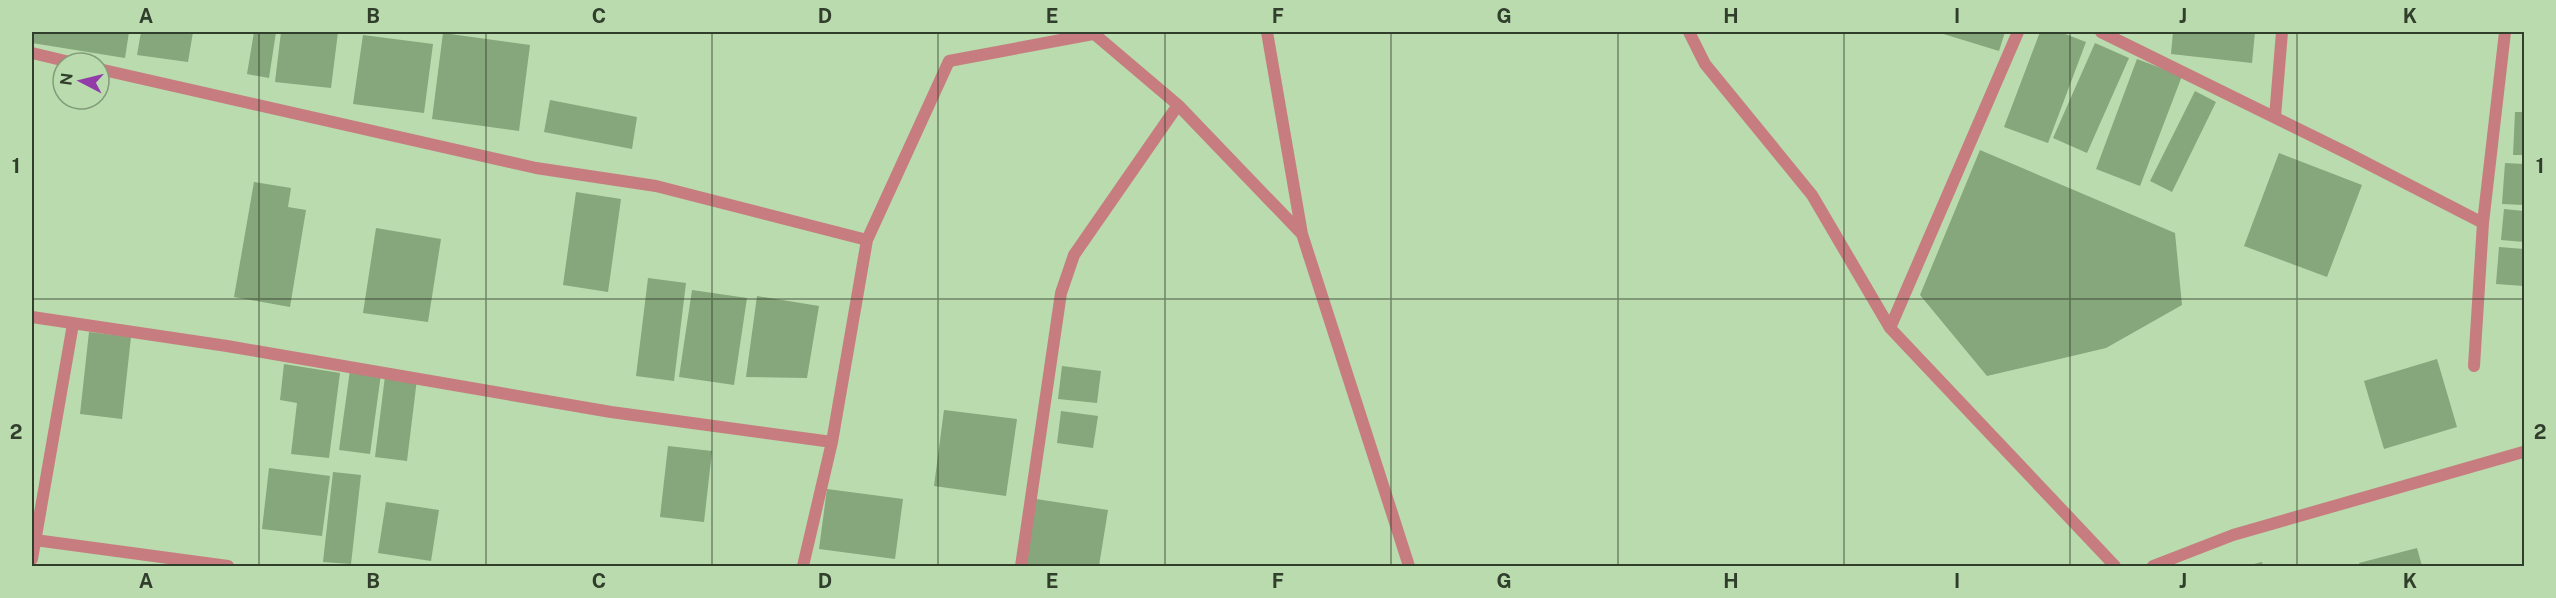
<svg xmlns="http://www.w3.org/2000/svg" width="2556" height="598" font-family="'Public Sans',sans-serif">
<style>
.building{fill:#86a67b}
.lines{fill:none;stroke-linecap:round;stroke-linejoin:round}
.street{stroke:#c77d80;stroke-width:12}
.grid{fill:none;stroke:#313e2c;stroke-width:1.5;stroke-opacity:0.55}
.neatline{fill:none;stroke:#313e2c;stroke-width:2}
.grid-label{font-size:20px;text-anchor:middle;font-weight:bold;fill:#313e2c}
</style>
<rect width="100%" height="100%" fill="#b9dbad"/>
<!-- building -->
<path class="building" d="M32 32H129L125 58 32 43Z
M141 32H193L188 62 137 55Z
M254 32H276L269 78 247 74Z
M281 32H338L331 88 275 82Z
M1937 32H2005L1999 51Z
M2040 32H2060L2086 42 2048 143 2004 127Z
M2173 32H2255L2252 63 2171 54Z
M443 33 530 45 519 131 432 119Z
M363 35 433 44 424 113 353 104Z
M2095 43 2129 58 2087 153 2053 138Z
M2137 59 2182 76 2140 186 2096 169Z
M2195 91 2216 102 2172 192 2150 181Z
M550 100 637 117 632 149 544 132Z
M2515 112H2524V155H2513Z
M1980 150 2175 233 2182 305 2106 348 1987 376 1920 295Z
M2279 153 2362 185 2327 277 2244 246Z
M2505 163 2524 164V205L2502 204Z
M254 182 291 188 288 207 306 210 290 307 234 297Z
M576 192 621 199 608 292 563 285Z
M2504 209 2524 211V242L2501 240Z
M376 228 441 239 428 322 363 313Z
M2499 247 2524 249V286L2496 284Z
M648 278 686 283 674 381 636 376Z
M692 290 747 298 734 385 679 377Z
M757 296 819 306 807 378 746 377Z
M89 332 131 337 122 419 80 414Z
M2437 359 2457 427 2384 449 2364 381Z
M284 364 340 373 329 458 291 454 297 403 280 400Z
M1062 366 1101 371 1097 403 1058 399Z
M350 370 381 374 370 454 339 450Z
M385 376 417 379 407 461 375 457Z
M944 410 1017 419 1006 496 934 486Z
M1061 411 1098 416 1093 448 1057 443Z
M668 446 712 451 704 522 660 517Z
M269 468 330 476 322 536 262 529Z
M333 472 361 475 351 564 323 562Z
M827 489 903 499 895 559 819 549Z
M1036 499 1108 510 1099 566H1025Z
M386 502 439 510 431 561 378 553Z
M2417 548 2422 566H2360L2359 563Z
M2262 562 2263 566H2246Z"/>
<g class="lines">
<!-- street -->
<path class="street" d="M1092 32 1178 105 1302 234
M1267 32 1302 234 1409 566
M1689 32 1705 64 1812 195 1890 328 2115 566
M2101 32 2349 154 2483 223
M32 53 74 63
M99 69 536 168 656 186 867 240
M2275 117 2282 32
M32 317 227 346 611 412 832 442 803 566
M1890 328 2018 32
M2474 366 2483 223 2505 32
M832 442 867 240 949 61 1093 34
M35 540 228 566
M32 559 73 324
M1021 566 1061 293 1074 255 1178 105
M2153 566 2233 535 2523 452"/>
</g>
<!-- grid -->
<path class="grid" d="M259 32V566M486 32V566M712 32V566M938 32V566M1165 32V566M1391 32V566M1618 32V566M1844 32V566M2070 32V566M2297 32V566M32 299H2524"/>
<!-- border -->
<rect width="2556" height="598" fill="none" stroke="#b9dbad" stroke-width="66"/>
<!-- north arrow -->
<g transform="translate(81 81) rotate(277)"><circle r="28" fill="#b9dbad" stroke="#839c79" stroke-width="1.5"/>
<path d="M0-4.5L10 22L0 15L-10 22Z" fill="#913ca9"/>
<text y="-9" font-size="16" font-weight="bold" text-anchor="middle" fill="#313e2c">N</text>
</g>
<rect x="33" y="33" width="2490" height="532" class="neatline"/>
<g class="grid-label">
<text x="146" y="23">A</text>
<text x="373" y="23">B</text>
<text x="599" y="23">C</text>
<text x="825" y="23">D</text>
<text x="1052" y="23">E</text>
<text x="1278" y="23">F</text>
<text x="1504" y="23">G</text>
<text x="1731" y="23">H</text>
<text x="1957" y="23">I</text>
<text x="2183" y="23">J</text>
<text x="2410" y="23">K</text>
<text x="16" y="173">1</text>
<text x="2540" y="173">1</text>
<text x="16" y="439">2</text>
<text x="2540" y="439">2</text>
<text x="146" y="588">A</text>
<text x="373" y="588">B</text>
<text x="599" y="588">C</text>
<text x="825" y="588">D</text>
<text x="1052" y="588">E</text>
<text x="1278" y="588">F</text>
<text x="1504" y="588">G</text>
<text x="1731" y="588">H</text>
<text x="1957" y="588">I</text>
<text x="2183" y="588">J</text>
<text x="2410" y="588">K</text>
</g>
</svg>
